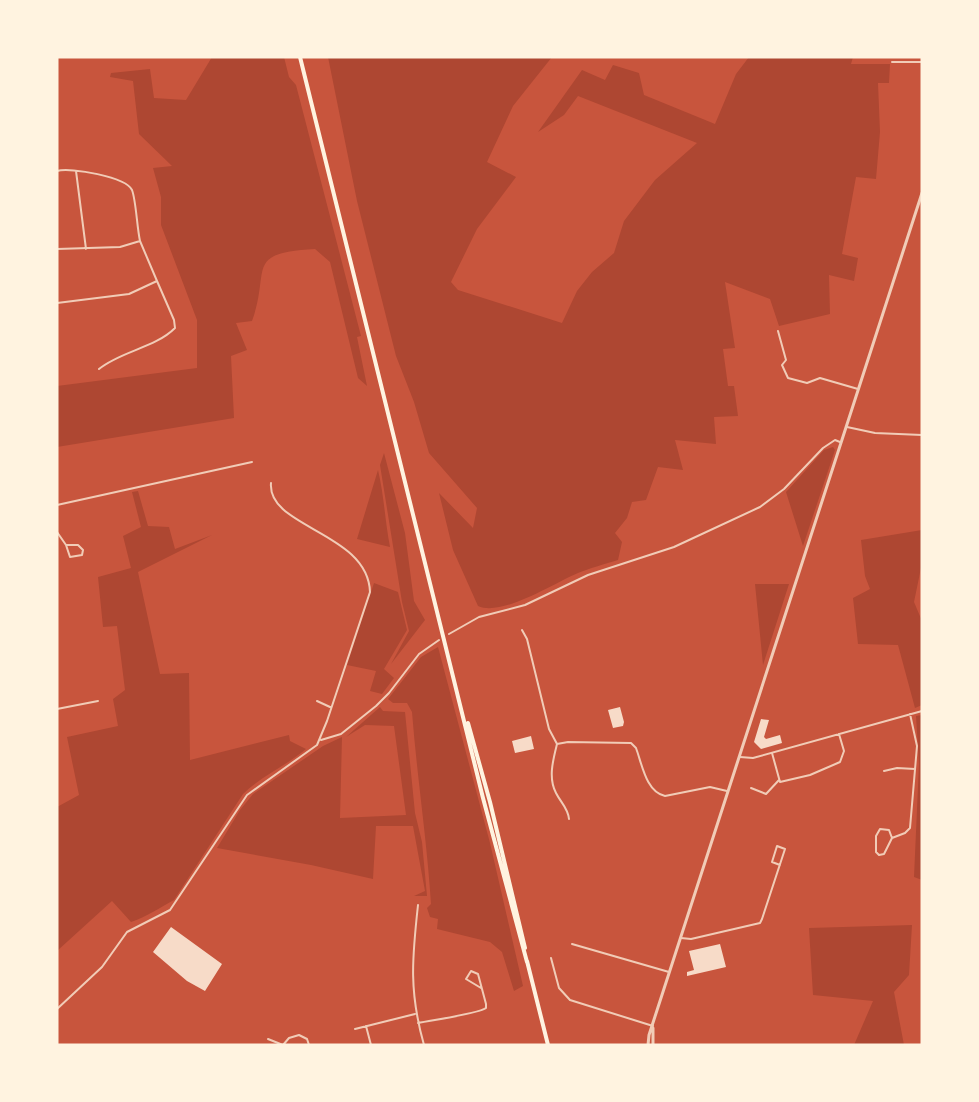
<svg xmlns="http://www.w3.org/2000/svg" width="979" height="1102" font-family="Mulish,sans-serif">
<style>
.green{fill:#ae4732}
.building{fill:#f7dbc8}
.lines{fill:none;stroke-linecap:round;stroke-linejoin:round}
.minor{stroke:#f1ccb7;stroke-width:2}
.tertiary{stroke:#f1ccb7;stroke-width:3}
.primary{stroke:#fff3e0;stroke-width:4}
</style>
<rect width="100%" height="100%" fill="#c8553d"/>
<!-- green -->
<path class="green" d="M212 57H284L289 77 296 85 361 336 357 337 367 386 358 378 330 262 315 249C243 253 271 269 252 321L236 323 247 350 231 356 234 418 57 447V386L197 368V320L161 225V197L153 168 172 166 139 134 133 81 110 77 111 73 150 69 154 98 186 100Z
M328 57H552L513 106 487 162 516 177 477 229 451 282 458 290 562 323 577 291 592 272 614 253 624 221 655 180 697 143 578 96 564 115 538 132 582 70 605 80 613 65 639 73 644 95 715 124 736 74 749 57H853L851 64H890L889 83H878L880 132 876 179 856 177 842 254 858 258 854 281 829 275 830 314 779 326 770 299 725 282 735 348 723 349 728 386H734L738 416 714 417 716 444 675 440 683 470 658 467 646 500 632 502 627 518 615 533 622 542 618 560C605 564 590 568 578 573 554 583 502 617 478 606L453 550 439 493 473 528 477 508 429 453 414 402 396 356 357 201Z
M833 447 835 450 803 546 786 492 824 450Z
M384 453 405 533 414 601 425 620 391 664 409 631 402 602 380 465Z
M378 470C384 495 385 521 390 547L357 539Z
M138 491 148 526 169 527 175 549 212 535 138 572 160 674 189 673 190 760 289 735 290 741 306 749C286 766 261 776 243 794L174 900C159 908 148 916 131 922L112 901 57 951V807L79 795 67 737 118 726 113 699 125 690 117 626 103 627 98 577 131 568 123 536 141 527 132 492Z
M922 530V563L914 602 922 621V705L915 708 898 645 858 644 853 598 870 589 865 576 861 540Z
M374 583 398 592 407 630 384 669 394 678 382 694 370 691 376 671 347 665Z
M755 584H789L763 665Z
M438 647 490 843 523 986 514 991 502 952 490 942 437 929 438 919 430 917 427 908 431 904C427 840 417 777 412 712L407 703H393L388 699 421 657Z
M380 707 383 711 405 712 415 813 422 842 427 896H414L425 891 413 826H376L373 879 311 865 217 848 240 810 253 794 323 746 342 737 340 818 406 815 394 726 365 725 346 737Z
M922 715V880L914 877 919 764 916 716Z
M912 925 909 975 894 992 904 1045H854L873 1001 813 995 809 928Z"/>
<!-- building -->
<path class="building" d="M620 707 624 722 623 726 613 728 608 710Z
M761 719 769 720 764 737 766 739 780 735 782 743 761 749 754 742Z
M531 736 534 749 515 753 512 741Z
M171 927 222 964 205 991 187 981 153 952Z
M720 944 726 967 687 976V972L694 970 689 951Z"/>
<g class="lines">
<!-- minor -->
<path class="minor" d="M892 62H922
M57 171C71 167 126 177 132 190 136 200 137 228 140 241
M76 171 86 249
M57 249 120 247 140 241 157 281 129 294 57 303
M778 331 786 360 782 365 788 378 807 383 820 378 858 389
M99 369C121 351 155 348 175 328L174 320 157 281
M847 427 875 433 922 435
M57 505 252 462
M57 532 66 545 70 557 82 555 83 550 78 545H66
M522 630 527 639 549 729 557 744C553 760 548 778 556 793 561 803 568 808 569 819
M449 634 479 617 525 605 588 575 674 547 760 507 784 489 823 448 835 440 840 442
M317 701 330 707
M57 709 98 701
M321 740 341 734 376 706 389 693 419 654 439 640
M557 744 568 742 631 743 636 748C642 764 646 792 665 796L710 787 727 791
M772 753 780 782 810 775 840 762 844 751 839 734
M740 757 753 758 922 711
M884 771 897 768 915 769
M751 788 766 794 779 780
M892 838 889 830 880 829 876 836V852L879 855 884 854 892 838 905 833 910 828 917 746 910 714
M418 905C412 959 409 992 424 1045
M681 938 691 939 760 923 762 919 785 849 777 846 772 862 780 865
M572 944 669 972
M551 958 559 988 570 1000 653 1026
M57 1009 102 967 127 932 170 910 247 795 317 745 327 721 370 592C368 532 267 528 271 483
M418 1023C432 1020 477 1014 486 1008V1004L478 974 471 971 466 979 481 988
M366 1026 371 1045
M355 1029 415 1014
M268 1039 283 1045
M283 1045 289 1038 299 1035 307 1039 309 1045"/>
<!-- tertiary -->
<path class="tertiary" d="M648 1045 649 1035 922 193
M653 1045V1028"/>
<!-- primary -->
<path class="primary" d="M300 57 483 798 527 962
M468 723 490 802 525 948
M527 961 548 1045"/>
</g>
<!-- border -->
<rect width="979" height="1102" fill="none" stroke="#fff3e0" stroke-width="117"/>
</svg>
